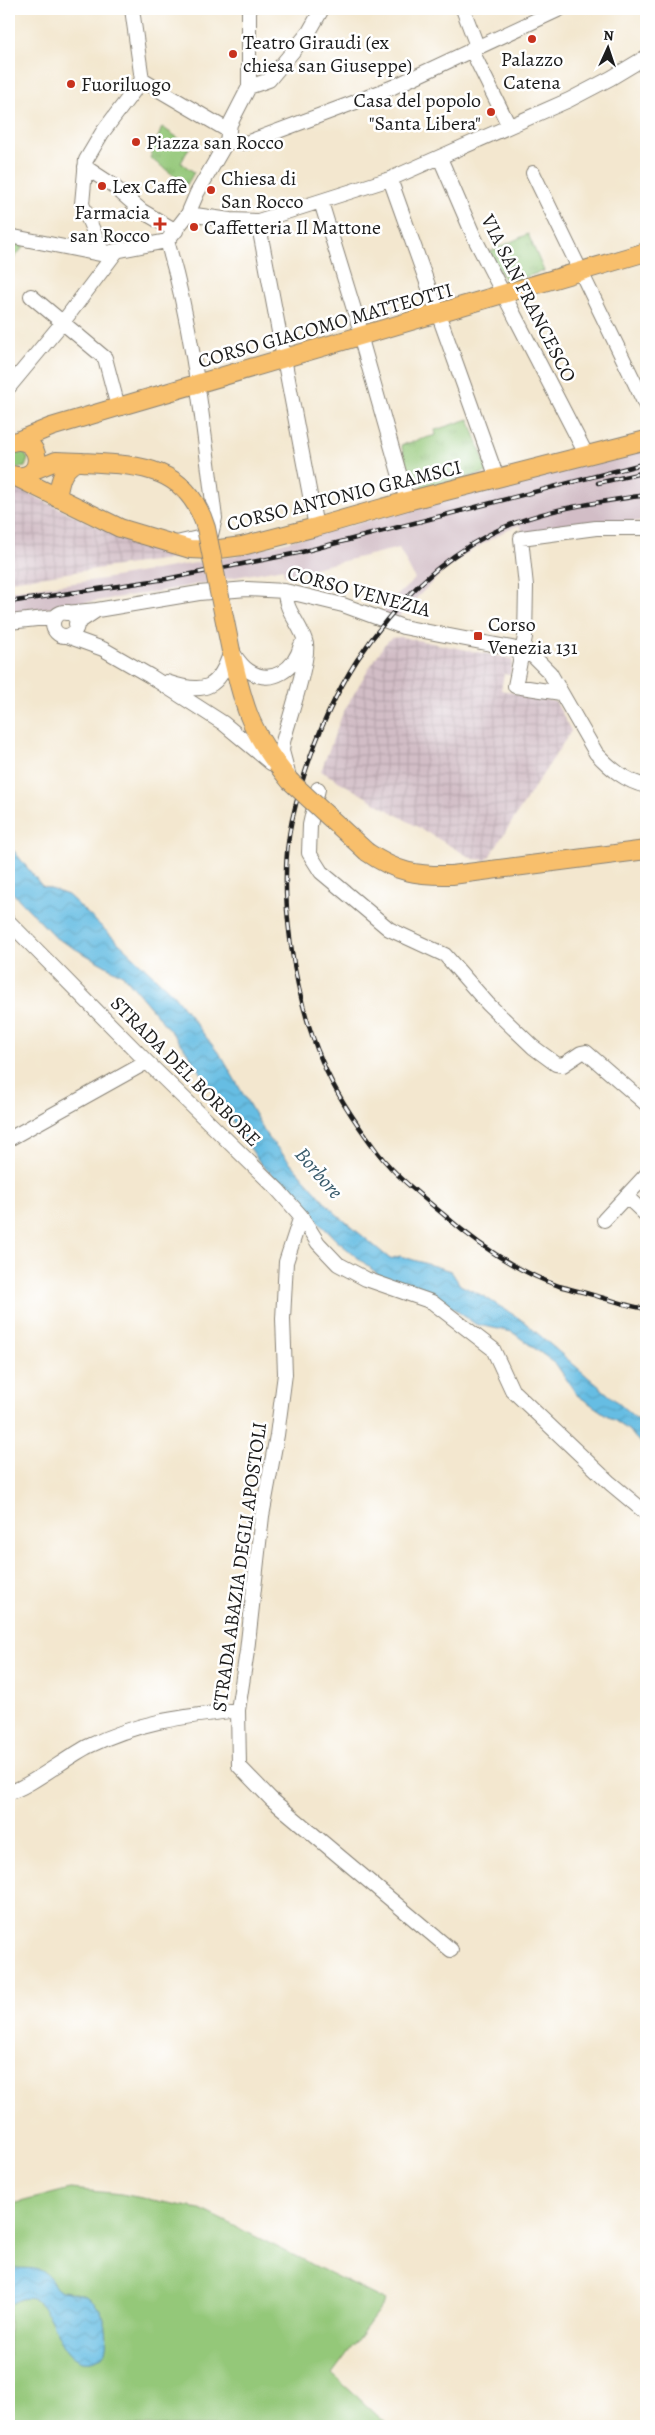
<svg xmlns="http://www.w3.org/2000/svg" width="655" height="2435" font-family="Alegreya,serif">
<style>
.industrial{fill:url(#industrial-grid)}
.railway{fill:#d2bdc6}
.grass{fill:#94c879;stroke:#58724a}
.park{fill:url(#park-tufts);stroke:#58724a}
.water{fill:url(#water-waves);stroke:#416c80}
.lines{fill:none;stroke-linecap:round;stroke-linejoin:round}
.minor-casing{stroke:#888276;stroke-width:16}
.major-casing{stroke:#888276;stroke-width:20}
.minor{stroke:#fff;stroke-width:14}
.major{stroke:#f8bf6c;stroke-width:18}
.rail-casing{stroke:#1c1c1c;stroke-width:4.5}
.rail{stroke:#fff;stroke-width:2.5;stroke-dasharray:8;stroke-linecap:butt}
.major-bridge-casing{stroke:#888276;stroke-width:20;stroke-linecap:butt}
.major-bridge{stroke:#f8bf6c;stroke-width:18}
.poi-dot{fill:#c8321e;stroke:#fff;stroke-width:2}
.labels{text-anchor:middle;stroke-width:5;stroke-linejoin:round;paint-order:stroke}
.poi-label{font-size:20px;fill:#1c1c1c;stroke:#fff;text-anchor:start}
.street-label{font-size:20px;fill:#1c1c1c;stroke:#fff}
.water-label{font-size:21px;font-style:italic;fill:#3a5c6c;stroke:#fff}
</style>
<defs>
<pattern id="industrial-grid" width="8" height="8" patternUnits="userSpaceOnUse" patternTransform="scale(1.25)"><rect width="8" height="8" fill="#d2bdc6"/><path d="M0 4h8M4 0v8" fill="none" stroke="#b4a2aa"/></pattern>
<pattern id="park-tufts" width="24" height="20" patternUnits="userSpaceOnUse" patternTransform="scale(1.25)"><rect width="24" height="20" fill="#94c879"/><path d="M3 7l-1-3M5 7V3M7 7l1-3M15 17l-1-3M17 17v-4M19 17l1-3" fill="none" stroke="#7fab68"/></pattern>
<pattern id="water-waves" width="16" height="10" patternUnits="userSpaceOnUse" patternTransform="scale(1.25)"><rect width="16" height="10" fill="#66bde3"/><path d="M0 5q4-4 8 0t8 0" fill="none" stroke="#58a2c2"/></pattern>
</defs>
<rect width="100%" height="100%" fill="#fff"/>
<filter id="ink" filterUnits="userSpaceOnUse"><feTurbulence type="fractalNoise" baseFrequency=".02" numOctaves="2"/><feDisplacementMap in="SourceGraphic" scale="10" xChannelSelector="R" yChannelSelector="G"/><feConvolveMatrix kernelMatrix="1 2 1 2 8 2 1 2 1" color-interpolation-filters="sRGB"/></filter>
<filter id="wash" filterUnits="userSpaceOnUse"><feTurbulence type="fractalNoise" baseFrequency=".0096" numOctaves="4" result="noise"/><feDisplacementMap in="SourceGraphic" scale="20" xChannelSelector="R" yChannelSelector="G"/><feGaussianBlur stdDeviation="1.12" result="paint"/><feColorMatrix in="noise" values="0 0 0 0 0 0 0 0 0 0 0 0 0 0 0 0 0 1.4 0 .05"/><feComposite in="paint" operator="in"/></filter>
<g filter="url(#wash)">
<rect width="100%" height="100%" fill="#f3e7cf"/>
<!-- industrial -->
<path class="industrial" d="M9 484 96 526 183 557 9 581Z
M401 637 513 659 510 675 504 674 501 690 556 702 571 731 487 860 473 859 321 771 342 715 363 678 384 645 391 638Z"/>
<!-- railway -->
<path class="railway" d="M646 447V521L585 524 523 534 520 525 508 529 464 555 439 575 396 619 382 614 390 602 415 579 399 548 284 575 283 568 173 589 12 614 9 591 97 580 225 558Z"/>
<!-- grass -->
<path class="grass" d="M20 451 24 452 28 459 25 467 16 468 9 465V452Z
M70 2189 121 2194 200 2209 386 2301 332 2374 389 2426H9V2205Z"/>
<!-- park -->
<path class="park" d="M162 127 190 146 181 163 194 172 187 185 150 158Z
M528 234 544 271 506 283 489 252Z
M9 243 24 246 9 265Z
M469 419 488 472 424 489 410 476 401 445 436 435 435 430Z"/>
<!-- water -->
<path class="water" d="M9 845 42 886 68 895 173 994 223 1059 267 1136 334 1212 390 1259 400 1256 451 1271 460 1285 483 1296 522 1320 646 1427V1449L627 1429 577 1395 556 1364 512 1332 475 1324 436 1296 379 1275 336 1240 260 1163 183 1046 124 976 56 938 9 889Z
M15 2268C29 2269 41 2266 50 2278 54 2282 54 2288 59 2290 69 2293 81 2292 89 2298 106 2308 111 2339 103 2357 47 2385 62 2270 9 2305V2271Z"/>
</g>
<g filter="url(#ink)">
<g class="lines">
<defs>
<path id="minor" d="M132 9 142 80
M463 9 477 46
M471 49 509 126
M142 80 229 131
M249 87 269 80 309 32 322 9
M227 141 246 143 353 103 393 87 560 9
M440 158 475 239 586 454
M85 167 111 184 142 211 176 231
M533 173 646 406
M390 179 497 478
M321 202 360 329 363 346 407 501
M188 214 230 220 258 221 390 179 569 100 611 78 646 57
M258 221 316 527
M9 236 100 254 167 241 188 214 197 193 227 141 230 124 249 87V9
M167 241C194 331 203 426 215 518L211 535 172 544
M103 254 82 204 86 160 102 133 142 80
M31 296 105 358 118 407
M9 387 63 322 116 252
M285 591C285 612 302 625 306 644 309 661 288 722 283 742L282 751 289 777
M97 610 199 593 247 589 285 591 343 605 403 627 512 648 533 656 550 673 596 753C610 768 625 781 646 786
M53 624a12 12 0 1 1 24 0a12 12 0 1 1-24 0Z
M66 613 97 610 76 624
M9 622 55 617
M67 636 103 649 150 676 223 723 271 763
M233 653C237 659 242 667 249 671 272 686 295 669 301 645
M167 682C205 695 219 689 231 651
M561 693 515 686 525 637 526 586 521 538 596 528H646
M318 789 310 825 309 853 321 872 389 929 445 955 488 1004 533 1047 556 1064 563 1065 581 1053 586 1052 646 1104
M9 922 147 1062 278 1190 301 1216 318 1243 338 1264 366 1279 432 1302 493 1349 512 1390 610 1483 646 1513
M9 1139 147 1062
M626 1196 646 1215
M301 1216 286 1262 283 1319 285 1374 277 1435 262 1516 247 1651 238 1710 239 1766 271 1799 451 1950
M604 1220 646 1175
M9 1792C25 1790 70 1755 89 1746 141 1721 181 1717 238 1710"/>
<path id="major" d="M17 441 51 427 118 407 646 252
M34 470 56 461 81 462
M12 475C47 484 43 434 12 442
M14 476 120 528 190 549 212 550 242 546 316 527 407 501 646 440
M57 498C60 482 61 470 76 462
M231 651C244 710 251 733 290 781
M367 852C396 872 416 876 452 875L646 850"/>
</defs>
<!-- minor casing -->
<use href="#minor" class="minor-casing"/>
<!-- major casing -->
<use href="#major" class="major-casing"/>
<!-- minor -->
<use href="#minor" class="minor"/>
<!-- major -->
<use href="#major" class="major"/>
<defs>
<path id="rail" d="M598 483 646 472
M646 495C594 503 538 509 490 534 435 562 391 609 357 660 326 709 305 764 292 820 276 889 294 996 322 1061 335 1093 357 1125 378 1153 396 1176 420 1195 443 1214 477 1244 516 1271 559 1286 573 1290 587 1293 600 1297 615 1301 631 1307 646 1309
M9 602 166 579 298 553 646 463"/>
</defs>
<!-- rail casing -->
<use href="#rail" class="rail-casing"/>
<!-- rail -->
<use href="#rail" class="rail"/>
<defs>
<path id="major-bridge" d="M81 462C138 465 187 465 206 528L231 651
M290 781 367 852"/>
</defs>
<!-- major-bridge casing -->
<use href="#major-bridge" class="major-bridge-casing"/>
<!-- major-bridge -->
<use href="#major-bridge" class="major-bridge"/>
</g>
</g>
<!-- markers -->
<g class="poi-dot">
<circle cx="532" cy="39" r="5"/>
<circle cx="233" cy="54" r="5"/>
<circle cx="71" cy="84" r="5"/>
<circle cx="491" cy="112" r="5"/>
<circle cx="136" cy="142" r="5"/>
<circle cx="102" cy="186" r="5"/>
<circle cx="211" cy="190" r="5"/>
<path d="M157.5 216.5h5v5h5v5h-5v5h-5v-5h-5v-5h5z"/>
<circle cx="194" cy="227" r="5"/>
<rect x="473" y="631" width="10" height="10" rx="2.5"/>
</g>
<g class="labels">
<!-- poi labels -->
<g class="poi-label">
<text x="243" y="49">Teatro Giraudi (ex<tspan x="243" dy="23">chiesa san Giuseppe)</tspan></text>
<text x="532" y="66" text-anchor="middle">Palazzo<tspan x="532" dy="23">Catena</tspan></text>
<text x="81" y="91">Fuoriluogo</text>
<text x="481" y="107" text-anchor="end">Casa del popolo<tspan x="481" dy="23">"Santa Libera"</tspan></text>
<text x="146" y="149">Piazza san Rocco</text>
<text x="221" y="185">Chiesa di<tspan x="221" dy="23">San Rocco</tspan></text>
<text x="112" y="193">Lex Caffè</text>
<text x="150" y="219" text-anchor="end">Farmacia<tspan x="150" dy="23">san Rocco</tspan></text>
<text x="204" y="234">Caffetteria Il Mattone</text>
<text x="488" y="631">Corso<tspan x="488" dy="23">Venezia 131</tspan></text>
</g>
<!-- street labels -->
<g class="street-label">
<text transform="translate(529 298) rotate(63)" y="7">VIA SAN FRANCESCO</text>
<text transform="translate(325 325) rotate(-16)" y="7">CORSO GIACOMO MATTEOTTI</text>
<text transform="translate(344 495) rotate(-14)" y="7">CORSO ANTONIO GRAMSCI</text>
<text transform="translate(359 591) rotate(15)" y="7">CORSO VENEZIA</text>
<text transform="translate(186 1071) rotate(45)" y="7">STRADA DEL BORBORE</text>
<text transform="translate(239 1567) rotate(-82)" y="7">STRADA ABAZIA DEGLI APOSTOLI</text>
</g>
<!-- water labels -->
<g class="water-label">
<text transform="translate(319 1173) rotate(49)" y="7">Borbore</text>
</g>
</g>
<!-- margin -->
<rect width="655" height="2435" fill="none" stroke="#fff" stroke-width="30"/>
<!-- north arrow -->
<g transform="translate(608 48) rotate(3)" stroke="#ffffff" stroke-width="4" paint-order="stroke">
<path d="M0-4L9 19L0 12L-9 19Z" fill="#1c1c1c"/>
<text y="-8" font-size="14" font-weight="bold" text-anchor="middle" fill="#1c1c1c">N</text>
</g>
</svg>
